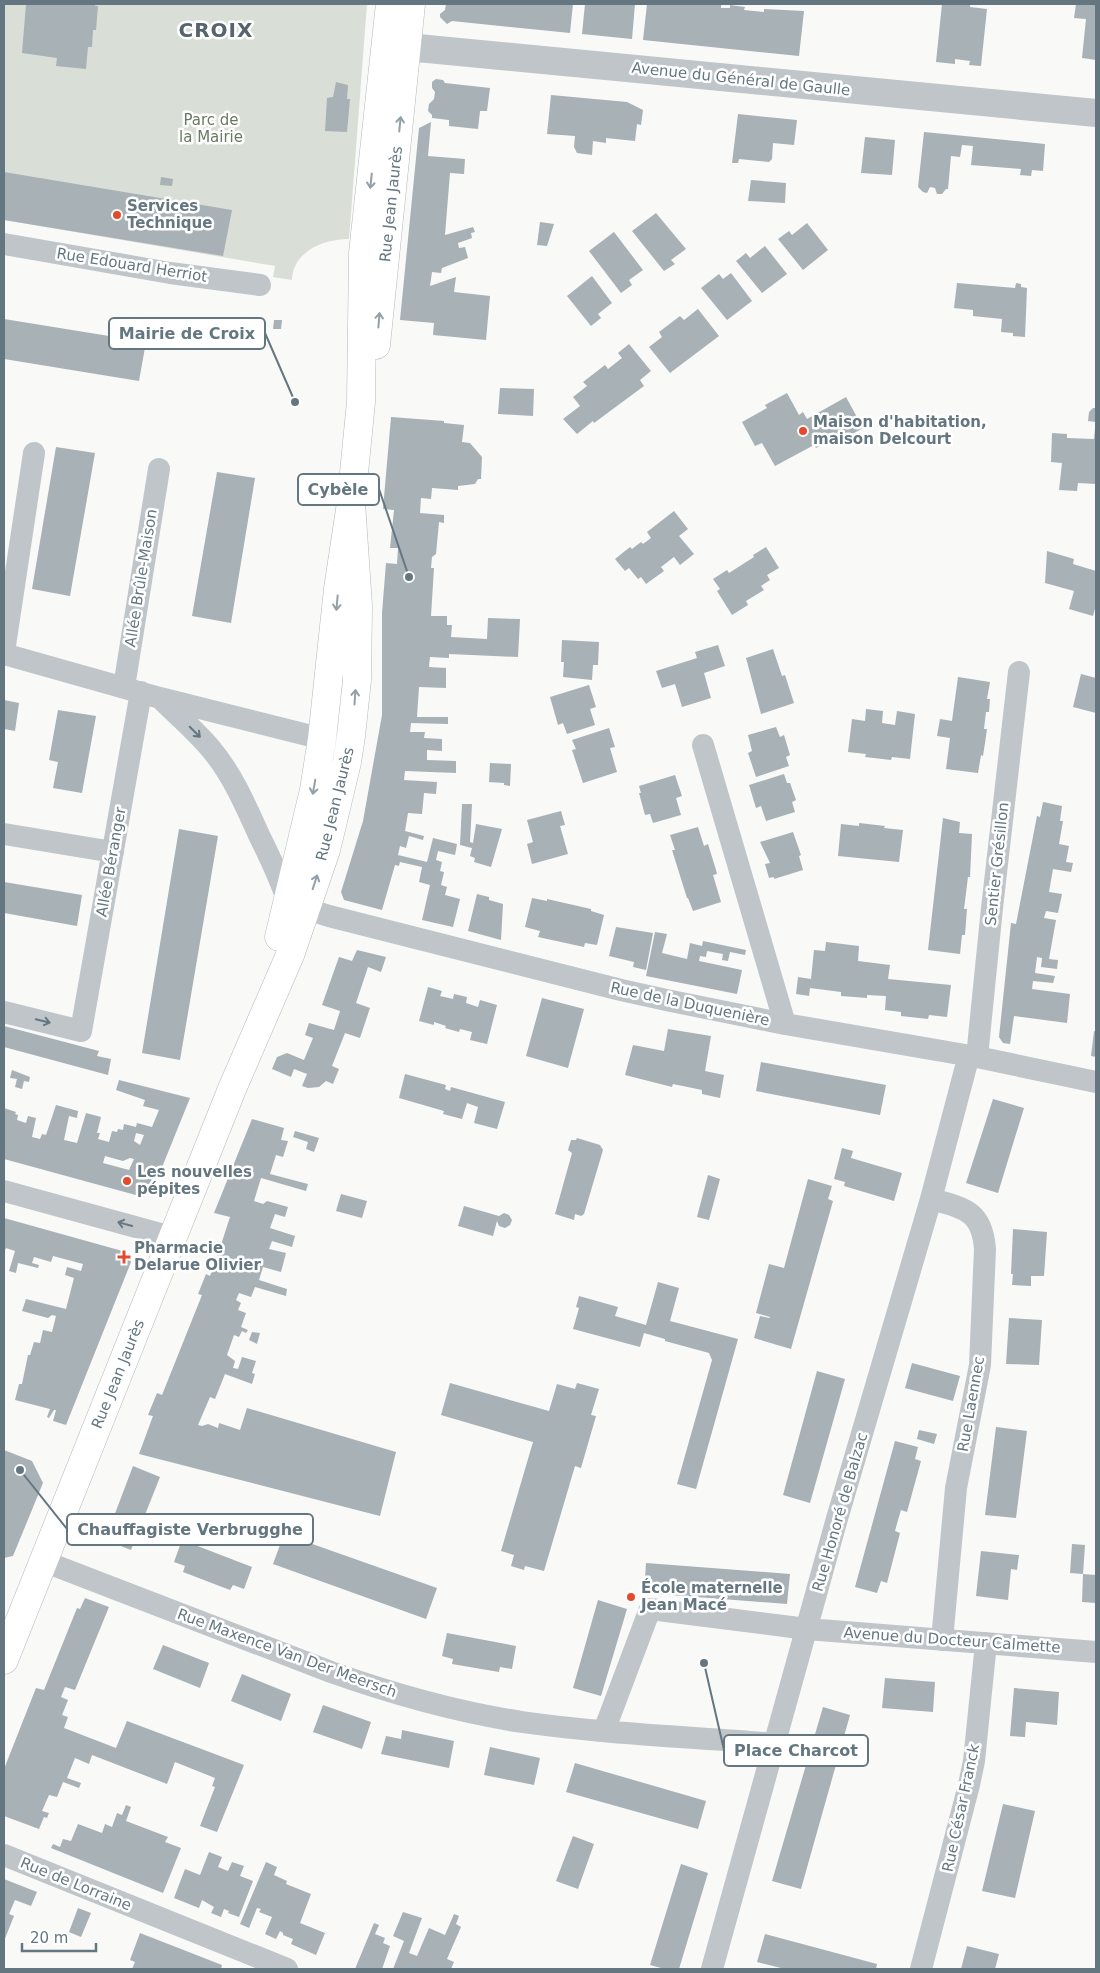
<svg xmlns="http://www.w3.org/2000/svg" width="1100" height="1973" font-family="'DejaVu Sans',sans-serif">
<style>
.green{fill:#d9ded6}
.building{fill:#a7b1b6;fill-rule:evenodd}
.lines{fill:none;stroke-linecap:round;stroke-linejoin:round}
.secondary-casing{stroke:#b2b9bd;stroke-width:29}
.minor{stroke:#c0c5c9;stroke-width:22}
.tertiary{stroke:#c0c5c9;stroke-width:28}
.secondary{stroke:#fff;stroke-width:28}
.oneway{stroke:#92a0a7}
.oneway2{stroke:#647781}
.poi-dot{fill:#e34b2d;stroke:#fff;stroke-width:2}
.labels{text-anchor:middle;stroke-width:5;stroke-linejoin:round;paint-order:stroke}
.street-label{font-size:15px;fill:#647781;stroke:#fff}
.park-label{font-size:15px;fill:#687a63;stroke:#fff}
.poi-label{font-size:15px;font-weight:bold;fill:#647781;stroke:#fff;text-anchor:start}
.district-label{font-size:20px;font-weight:bold;letter-spacing:1px;fill:#56646d;stroke:#fff}
.leader{fill:none;stroke:#647781;stroke-width:2}
.callout-dot{fill:#647781;stroke:#fff;stroke-width:2}
.callout{fill:#fff;stroke:#647781;stroke-width:2}
.callout-label{font-size:16px;text-anchor:middle;font-weight:bold;fill:#647781}
</style>
<rect width="100%" height="100%" fill="#f9f9f7"/>
<!-- green -->
<path class="green" d="M4 4H367L349 239C324 239 293 251 292 280L273 277 275 266 4 220Z"/>
<!-- building -->
<path class="building" d="M26 4H96L95 6H98L96 30H93L92 47H88L86 69 56 66 57 58 22 53Z
M446 4H573L570 33 452 21 447 24 440 17V14L445 10Z
M585 4H635L632 39 582 34Z
M647 4H714L721 5V8H730V5L745 7 744 10 764 12V9L804 11 799 56 643 40Z
M942 4H970V7L987 9 981 66 969 65 970 61 955 59V64L936 62Z
M1076 4H1096V60L1082 58 1086 19 1074 18Z
M436 79 443 80 445 83 490 88 487 111H480L478 129 449 126V120L432 118V115L428 111 429 104 434 99 435 92 432 88V82Z
M336 82 348 85 347 99H350L347 132 325 131 327 98 333 97Z
M551 95 627 102 643 110 641 125 637 124 635 141 606 138V143L593 141 592 155 577 153 574 147 575 136 547 134Z
M738 114 797 120 794 145 773 143 772 159 769 162 739 159 738 163H732Z
M431 122 428 156 465 159 464 174 450 173 445 235 473 227 475 232 471 233 472 238 458 243 459 248 465 247 468 258 442 268 441 273 432 272 430 286 456 277 454 292 490 296 486 340 433 335 434 323 400 320 419 128Z
M924 132 1045 144 1043 171 1032 170 1031 176 1020 175 1021 169 971 165 973 146 962 145 960 157 951 156 948 189H946L942 194H937L935 188 930 187 927 193 923 192 918 187Z
M865 137 895 140 892 175 861 173Z
M4 172 232 210 223 256 4 220Z
M161 177 173 179 172 186 160 185Z
M751 180 786 183 785 203 748 201Z
M656 213 686 249 671 260 675 264 664 271 632 231Z
M540 222 554 224 547 246 537 245Z
M807 223 828 250 803 270 778 239 789 231 792 235Z
M614 232 643 270 629 280 632 285 621 293 589 251Z
M765 246 787 274 762 293 736 261 746 253 750 258Z
M731 273 752 301 727 320 701 288 719 274 723 279Z
M592 276 612 303 598 314 601 318 591 326 567 296Z
M957 283 1015 288 1016 283 1021 284V287L1027 288 1025 337 1013 336V333L1001 332 1002 319 973 316V310L954 308Z
M698 309 719 336 670 373 649 347 662 337 659 332 680 316 684 320Z
M4 319 146 342 139 381 4 359Z
M274 320H282L281 329H273Z
M629 344 651 371 640 380 644 386 594 423 593 421 577 434 563 419 580 406 573 397 587 386 583 382 605 365 608 369 622 358 618 353Z
M500 388 534 389 533 416 498 414Z
M787 393 799 415 803 412 807 419 846 397 863 428 847 437 844 433 816 448 814 445 775 466 762 443 755 446 742 422 767 408 765 405Z
M1093 408H1096V422L1088 421 1089 412Z
M391 417 444 421V423L464 425 462 442 470 443 482 457 481 479H478L475 484 458 486V490L432 488 431 499 421 498 420 513 444 515V523L439 522 436 554 432 557 431 568H434L431 616H447V625H452L451 637 487 639 488 618 520 619 518 657 449 654V658L430 657 429 667 446 668V688L419 687 417 717H448V724L411 723 410 732H425L424 738 442 739V751L427 750V760L456 761V773L405 771 404 780 437 782 436 794 424 793 422 814 408 813 405 831 424 836 423 840 409 836 406 848 400 846 398 855 427 862 433 838 457 844 455 855 438 851 436 860 442 862 440 871 444 872 441 885 447 887 445 895 460 899 453 927 422 920 430 885 419 882 422 867 400 862 399 866 395 865 382 910 344 900 341 892 363 821 382 715V613L386 563 397 564 398 548H390L394 510 383 509Z
M1095 429H1096V484L1078 483 1077 491 1059 490 1062 463 1051 462 1052 433 1067 434V438L1094 439Z
M56 447 95 453 70 596 32 589Z
M217 472 255 478 231 623 192 616Z
M674 511 688 529 679 536 694 554 680 565 674 557 661 567 664 571 646 584 641 577 638 579 629 568 625 571 615 559 630 547 632 549 641 542 643 544 651 538 647 532Z
M766 547 779 568 767 575 770 580 761 586 764 590 746 601 748 605 732 615 717 591 720 589 713 579 727 570 729 573 754 557 753 555Z
M1047 551 1074 559 1073 564 1096 571V605L1093 616 1069 609 1074 591 1045 583Z
M562 640 599 642 598 665H593L592 680 563 677 564 662H561Z
M718 645 725 666 704 673 711 698 682 707 675 684 662 688 656 671 697 658 695 652Z
M773 649 782 676 785 675 794 703 761 714 746 658Z
M1081 674 1096 678V713L1073 707Z
M958 677 990 682 987 699H990L989 712H986L984 729H987L985 743 983 756 981 755 978 773 946 769 950 738 937 736 940 719 952 721Z
M589 685 596 707 590 709 595 725 567 734 563 723 558 725 550 697Z
M4 700 19 703 15 731 4 729Z
M866 709 883 711 882 723 895 725 897 711 915 714 910 759 892 757 891 760 865 757 866 754 848 752 852 719 865 721Z
M58 710 96 716 82 793 53 788 58 762 49 760Z
M776 727 780 737 784 735 790 755 786 757 789 766 756 777 748 753 752 751 748 735Z
M609 728 615 747 610 748 617 772 583 783 572 750 576 749 572 740Z
M490 763 511 764 510 786 504 785V783L489 782Z
M784 774 787 783H790L796 800 792 802 795 812 766 821 761 806 756 808 749 785Z
M675 775 682 796 676 798 681 815 653 823 650 814 645 815 639 793H641L639 786Z
M1043 802 1062 806 1060 821H1063L1059 844 1069 846 1066 862 1073 863 1071 872 1053 869 1049 892 1062 894 1058 913 1046 911 1044 918 1056 920 1049 959 1058 960 1057 969 1041 967 1042 958 1037 957 1035 973 1055 976 1053 983 1033 981 1032 989 1070 994 1067 1023 1014 1016 1010 1044 1003 1043 999 1037 1011 923 1016 924 1037 816 1040 817Z
M462 804H472L470 842 473 843 476 824 502 829 491 867 474 862 475 858 470 856 472 848 460 845Z
M561 811 565 825 560 826 568 854 532 864 527 844 533 842 527 820Z
M943 818 960 822 959 833 972 834 970 877H968L964 909H967L965 935H962L960 954 928 950Z
M859 823 885 826 884 828 903 830 899 862 838 856 841 824 859 826Z
M698 827 704 846 708 844 716 870 717 874 713 875 721 902 693 911 688 898H687L672 850H675L670 835Z
M179 829 218 836 180 1060 142 1053Z
M793 832 801 855 799 856 803 870 774 879V877L769 878 765 864 770 863 760 842Z
M4 882 82 895 77 926 4 913Z
M477 894 489 897V900L503 904 501 940 468 931Z
M532 898 547 901V899L591 909V911L604 915 597 945 585 943 584 947 538 937 540 931 525 927Z
M616 927 653 933 646 970 633 967 634 962 609 956Z
M655 932 667 934 662 953 687 959 690 943 702 946 703 941 746 950 745 955 730 952 728 961 722 960 723 954 707 951 706 957 700 956 699 961 742 970 737 994 646 976Z
M826 942 859 946 858 961 890 965 888 979 951 985 947 1017 929 1015 928 1019 901 1016V1012L885 1010 886 996 867 995V998L841 996V992L810 988 809 996 796 994 798 977 811 979 814 950 825 951Z
M357 950 386 957 381 972 368 967 356 1003 370 1008 360 1038 345 1033 332 1066 339 1069 333 1084 326 1081 319 1087 308 1088 302 1086 307 1074 294 1069 291 1077 272 1069 277 1057 287 1053 304 1060 313 1038 305 1035 309 1023 334 1030 340 1011 322 1005 339 957 352 961Z
M428 987 442 991 440 996 453 999 454 994 467 997 466 1003 478 1007 480 1000 497 1005 487 1044 470 1040 472 1032 460 1029 459 1032 445 1028 446 1026 434 1022V1025L419 1021Z
M542 998 584 1009 568 1068 526 1056Z
M4 1026 99 1051 97 1056 111 1059 108 1075 4 1047Z
M668 1029 711 1036 705 1071 724 1075 720 1098 702 1094V1090L673 1084 672 1087 625 1075 633 1045 664 1051Z
M1094 1031 1096 1032V1057L1091 1056Z
M761 1062 886 1085 880 1115 756 1091Z
M12 1070 30 1077 29 1082 24 1081 22 1089 15 1087 17 1079 10 1078Z
M405 1074 446 1085 445 1089 450 1091 451 1087 505 1102 497 1129 474 1123 478 1107 467 1103 462 1119 443 1114 444 1111 399 1098Z
M119 1080 190 1098 152 1192 143 1197 4 1159V1108L16 1112 15 1114 18 1115 17 1120 26 1123 28 1116 36 1118 32 1137 40 1139 42 1134 46 1135 56 1105 78 1111 77 1118 69 1116 64 1140 77 1143 86 1113 101 1117 97 1133H100L98 1139 109 1142 112 1131 117 1132 118 1129 123 1130 124 1124 136 1127 137 1123 152 1127 159 1110 143 1106 145 1100 116 1090ZM136 1133 144 1135 140 1145 134 1141ZM105 1156 123 1161 130 1158 134 1159 129 1170 103 1163Z
M993 1099 1024 1108 998 1193 966 1183Z
M252 1119 284 1128 281 1140 288 1141 283 1157 276 1155 270 1174 308 1184 306 1191 261 1178 254 1201 263 1204 267 1201 288 1207 285 1217 275 1214 270 1228 295 1236 292 1247 272 1241 269 1249 286 1253 281 1272 263 1267 259 1280 287 1289 286 1296 255 1287 251 1297 239 1293 236 1300 241 1303 238 1310 246 1313 241 1327 248 1330 246 1333 242 1331 239 1337 234 1335 227 1355 235 1361 233 1368 238 1369 242 1357 256 1361 252 1373 255 1374 252 1384 225 1374 215 1399 210 1397 198 1425 202 1426 208 1424 218 1428 219 1423 240 1430 247 1408 396 1452 380 1516 139 1454 153 1416 148 1415 157 1393 162 1395 202 1295 198 1294 206 1274 210 1276 218 1254 230 1217 214 1213Z
M295 1131 319 1138 314 1152 306 1149 308 1142 293 1137Z
M577 1138 600 1145 603 1150 584 1214 581 1216 575 1214 574 1220 555 1214 572 1153 568 1150 571 1140H576Z
M842 1148 853 1151 851 1158 902 1173 894 1201 844 1186 845 1182 834 1179Z
M708 1175 720 1179 709 1220 697 1217Z
M808 1179 832 1186 828 1199 833 1201 791 1349 754 1338 760 1316 770 1318V1317L756 1313 769 1264 784 1268Z
M341 1194 367 1201 362 1218 336 1211Z
M464 1206 499 1216 504 1213 509 1215 512 1220 510 1225 505 1228 499 1226 497 1221 493 1236 458 1226Z
M4 1218 126 1252 131 1262 66 1425 53 1421 56 1410H54L49 1418 47 1417 50 1409 15 1400 19 1384H22L28 1355H30L34 1342 40 1343 43 1330 52 1332 56 1316 52 1315 48 1318 22 1311 26 1299 66 1309 74 1278 65 1275 67 1267 81 1271 83 1264 53 1256 51 1262 34 1257 32 1263 39 1265 38 1268 18 1263 16 1273 9 1271 15 1251 6 1248 4 1253Z
M1013 1229 1047 1232 1044 1276H1031V1286L1012 1285 1013 1274H1011Z
M658 1282 679 1288 670 1321 738 1339 696 1489 677 1484 712 1360 709 1353 665 1341V1339L644 1333 640 1347 573 1329 579 1308 576 1307 579 1296 618 1307 615 1316 646 1325Z
M1009 1318 1042 1320 1039 1365 1006 1364Z
M252 1332 260 1333 257 1344 249 1340Z
M912 1363 960 1376 953 1401 905 1388Z
M817 1371 845 1379 810 1503 783 1495Z
M450 1383 549 1411 557 1384 575 1389 577 1383 599 1389 591 1415 596 1416 581 1468 575 1466 544 1571 525 1566 524 1570 511 1566 514 1555 501 1551 533 1442 441 1415Z
M996 1427 1027 1431 1016 1518 985 1515Z
M919 1430 937 1434 934 1444 917 1439Z
M895 1441 918 1447 915 1459 921 1461 907 1512 901 1510 898 1520 895 1531 900 1533 887 1583 881 1581 877 1593 855 1587Z
M4 1450 32 1461 43 1483 13 1556 4 1558Z
M133 1466 160 1477 131 1550 105 1540Z
M284 1534 437 1588 426 1619 273 1564Z
M182 1540 252 1567 244 1589 233 1585 230 1590 183 1572 185 1566 174 1562Z
M1072 1544 1085 1545 1083 1574 1070 1573Z
M981 1551 1019 1555 1017 1570 1011 1569 1008 1600 976 1596Z
M646 1563 790 1574 787 1604 644 1593Z
M1083 1574 1096 1575V1603L1082 1602Z
M85 1598 109 1607 75 1690 65 1687 61 1697 68 1700 62 1715 68 1717 64 1728 116 1748 127 1721 244 1765 217 1832 200 1826 215 1787 212 1786 215 1778 175 1762 167 1784 92 1755 89 1764 75 1758 67 1778 81 1783 79 1788 63 1782 57 1797 49 1795 42 1811 49 1813 47 1818 44 1817 39 1829 4 1816V1769L36 1688 44 1690 77 1608 80 1609Z
M598 1600 627 1609 601 1696 573 1688Z
M447 1633 516 1646 512 1669 500 1667 499 1672 452 1664 453 1659 442 1656Z
M163 1645 209 1663 200 1688 153 1669Z
M242 1674 291 1694 281 1721 231 1701Z
M885 1678 935 1682 933 1712 882 1708Z
M1014 1688 1059 1692 1057 1725 1026 1722 1025 1737 1010 1736Z
M323 1705 371 1722 362 1749 313 1732Z
M823 1707 850 1715 801 1889 772 1881Z
M402 1730 454 1741 449 1768 381 1754 386 1736 401 1739Z
M490 1747 540 1758 534 1785 484 1775Z
M575 1763 706 1801 698 1829 566 1792Z
M1003 1804 1035 1811 1015 1898 982 1891Z
M126 1805 131 1807 126 1821 168 1837 165 1842 181 1848 163 1893 51 1848 53 1844 60 1847 63 1839 71 1841 78 1824 102 1833 105 1824 112 1827 117 1813 122 1815Z
M573 1836 594 1844 578 1889 556 1881Z
M209 1852 222 1857 218 1867 228 1871 232 1862 244 1866 240 1876 253 1881 239 1917 228 1913 229 1911 224 1909 221 1917 211 1913 214 1907 202 1900 199 1908 174 1898 185 1869 200 1875Z
M266 1862 277 1867 274 1875 287 1881 286 1884 311 1894 300 1923 325 1933 316 1955 291 1944 293 1939 283 1935V1933L280 1931 276 1939 265 1934 272 1917 259 1912 261 1909 257 1908 249 1928 240 1924Z
M681 1864 708 1873 679 1969H665L650 1965Z
M4 1879 37 1892 31 1906 15 1900 9 1914 14 1916 4 1941Z
M78 1908 91 1913 81 1937 69 1932Z
M403 1912 422 1918 409 1953 417 1956 429 1928 445 1935 454 1914 459 1916 456 1924 461 1927 447 1959 454 1962 451 1969H393L404 1941 393 1936Z
M374 1923 379 1925 375 1934 385 1938 383 1943 390 1946 382 1969H355Z
M140 1933 222 1965 221 1969H132L135 1962 130 1960Z
M765 1934 877 1964 876 1969H785L757 1962Z
M967 1946 999 1954 995 1969H961Z"/>
<g class="lines">
<defs>
<path id="secondary" d="M376 345 411 4
M279 937 314 790 322 739 338 589 351 503 361 402 363 253 390 4
M4 1660 232 1089 290 955 326 850 347 762 351 736 357 680 358 606 351 503"/>
</defs>
<!-- secondary casing -->
<use href="#secondary" class="secondary-casing"/>
<!-- minor -->
<path class="minor" d="M4 244 170 273 260 285
M4 652 34 453
M4 654 160 698 339 743
M124 687 159 469
M160 698C177 715 196 731 211 749 232 774 245 804 258 833 269 856 281 879 288 903L329 916 621 990 671 1001 785 1024 977 1057 1096 1082
M703 745 785 1024
M4 834 113 852
M4 1012 81 1031 141 692
M977 1057 992 908 1019 672
M4 1191 172 1237
M931 1199C963 1208 982 1210 985 1249L980 1365 956 1488 942 1640
M43 1561 331 1672C393 1694 457 1712 522 1722 606 1734 691 1737 776 1744
M604 1731 650 1609 807 1629 1096 1652
M4 1855 287 1969
M712 1969 836 1522 931 1199 969 1055
M921 1969 969 1785 974 1761 986 1643"/>
<!-- tertiary -->
<path class="tertiary" d="M386 45 1096 113"/>
<!-- secondary -->
<use href="#secondary" class="secondary"/>
</g>
<!-- one-way arrows -->
<defs><path id="oneway-shaft" d="M-6 0H5M1.5-3L5.5 0L1.5 3" fill="none" stroke-width="1.6" stroke-linecap="round" stroke-linejoin="round" transform="scale(1.25)"/></defs>
<g class="oneway">
<use href="#oneway-shaft" transform="translate(400 124) rotate(-84)"/>
<use href="#oneway-shaft" transform="translate(371 181) rotate(96)"/>
<use href="#oneway-shaft" transform="translate(379 320) rotate(-85)"/>
<use href="#oneway-shaft" transform="translate(337 603) rotate(95)"/>
<use href="#oneway-shaft" transform="translate(355 697) rotate(-86)"/>
<use href="#oneway-shaft" transform="translate(314 787) rotate(100)"/>
<use href="#oneway-shaft" transform="translate(315 882) rotate(-72)"/>
</g>
<g class="oneway2">
<use href="#oneway-shaft" transform="translate(195 732) rotate(45)"/>
<use href="#oneway-shaft" transform="translate(43 1021) rotate(14)"/>
<use href="#oneway-shaft" transform="translate(125 1224) rotate(-165)"/>
</g>
<!-- markers -->
<g class="poi-dot">
<circle cx="117" cy="215" r="5"/>
<circle cx="803" cy="431" r="5"/>
<circle cx="127" cy="1181" r="5"/>
<path d="M121.5 1249.5h5v5h5v5h-5v5h-5v-5h-5v-5h5z"/>
<circle cx="631" cy="1597" r="5"/>
</g>
<g class="labels">
<!-- street labels -->
<g class="street-label">
<text transform="translate(741 79) rotate(6)" y="5">Avenue du Général de Gaulle</text>
<text transform="translate(391 204) rotate(-84)" y="5">Rue Jean Jaurès</text>
<text transform="translate(132 265) rotate(9)" y="5">Rue Edouard Herriot</text>
<text transform="translate(141 578) rotate(-81)" y="5">Allée Brûle-Maison</text>
<text transform="translate(335 804) rotate(-76)" y="5">Rue Jean Jaurès</text>
<text transform="translate(111 862) rotate(-80)" y="5">Allée Béranger</text>
<text transform="translate(997 864) rotate(-84)" y="5">Sentier Grésillon</text>
<text transform="translate(690 1004) rotate(12)" y="5">Rue de la Duquenière</text>
<text transform="translate(118 1374) rotate(-68)" y="5">Rue Jean Jaurès</text>
<text transform="translate(971 1404) rotate(-80)" y="5">Rue Laennec</text>
<text transform="translate(840 1512) rotate(-74)" y="5">Rue Honoré de Balzac</text>
<text transform="translate(952 1640) rotate(4)" y="5">Avenue du Docteur Calmette</text>
<text transform="translate(287 1653) rotate(20)" y="5">Rue Maxence Van Der Meersch</text>
<text transform="translate(961 1808) rotate(-78)" y="5">Rue César Franck</text>
<text transform="translate(76 1884) rotate(22)" y="5">Rue de Lorraine</text>
</g>
<!-- park labels -->
<g class="park-label">
<text x="211" y="125">Parc de<tspan x="211" dy="17">la Mairie</tspan></text>
</g>
<!-- poi labels -->
<g class="poi-label">
<text x="127" y="211">Services<tspan x="127" dy="17">Technique</tspan></text>
<text x="813" y="427">Maison d'habitation,<tspan x="813" dy="17">maison Delcourt</tspan></text>
<text x="137" y="1177">Les nouvelles<tspan x="137" dy="17">pépites</tspan></text>
<text x="134" y="1253">Pharmacie<tspan x="134" dy="17">Delarue Olivier</tspan></text>
<text x="641" y="1593">École maternelle<tspan x="641" dy="17">Jean Macé</tspan></text>
</g>
<!-- district labels -->
<g class="district-label">
<text x="216" y="37">CROIX</text>
</g>
</g>
<!-- callouts -->
<path class="leader" d="M295 402L265 333M409 577L379 489M20 1470L67 1529M704 1663L724 1750"/>
<g class="callout-dot">
<circle cx="295" cy="402" r="5"/>
<circle cx="409" cy="577" r="5"/>
<circle cx="20" cy="1470" r="5"/>
<circle cx="704" cy="1663" r="5"/>
</g>
<g class="callout">
<rect x="109" y="318" width="156" height="31" rx="5"/>
<rect x="298" y="474" width="81" height="31" rx="5"/>
<rect x="67" y="1514" width="246" height="31" rx="5"/>
<rect x="724" y="1735" width="144" height="31" rx="5"/>
</g>
<g class="callout-label">
<text x="187" y="339">Mairie de Croix</text>
<text x="338" y="495">Cybèle</text>
<text x="190" y="1535">Chauffagiste Verbrugghe</text>
<text x="796" y="1756">Place Charcot</text>
</g>
<!-- border -->
<rect width="1100" height="1973" fill="none" stroke="#647781" stroke-width="10"/>
<!-- scale -->
<path d="M22 1943v8h74v-8" fill="none" stroke="#647781" stroke-width="2.5"/>
<text x="30" y="1943" font-size="15" fill="#647781" stroke="#ffffff" stroke-width="4" paint-order="stroke">20 m</text>
</svg>
